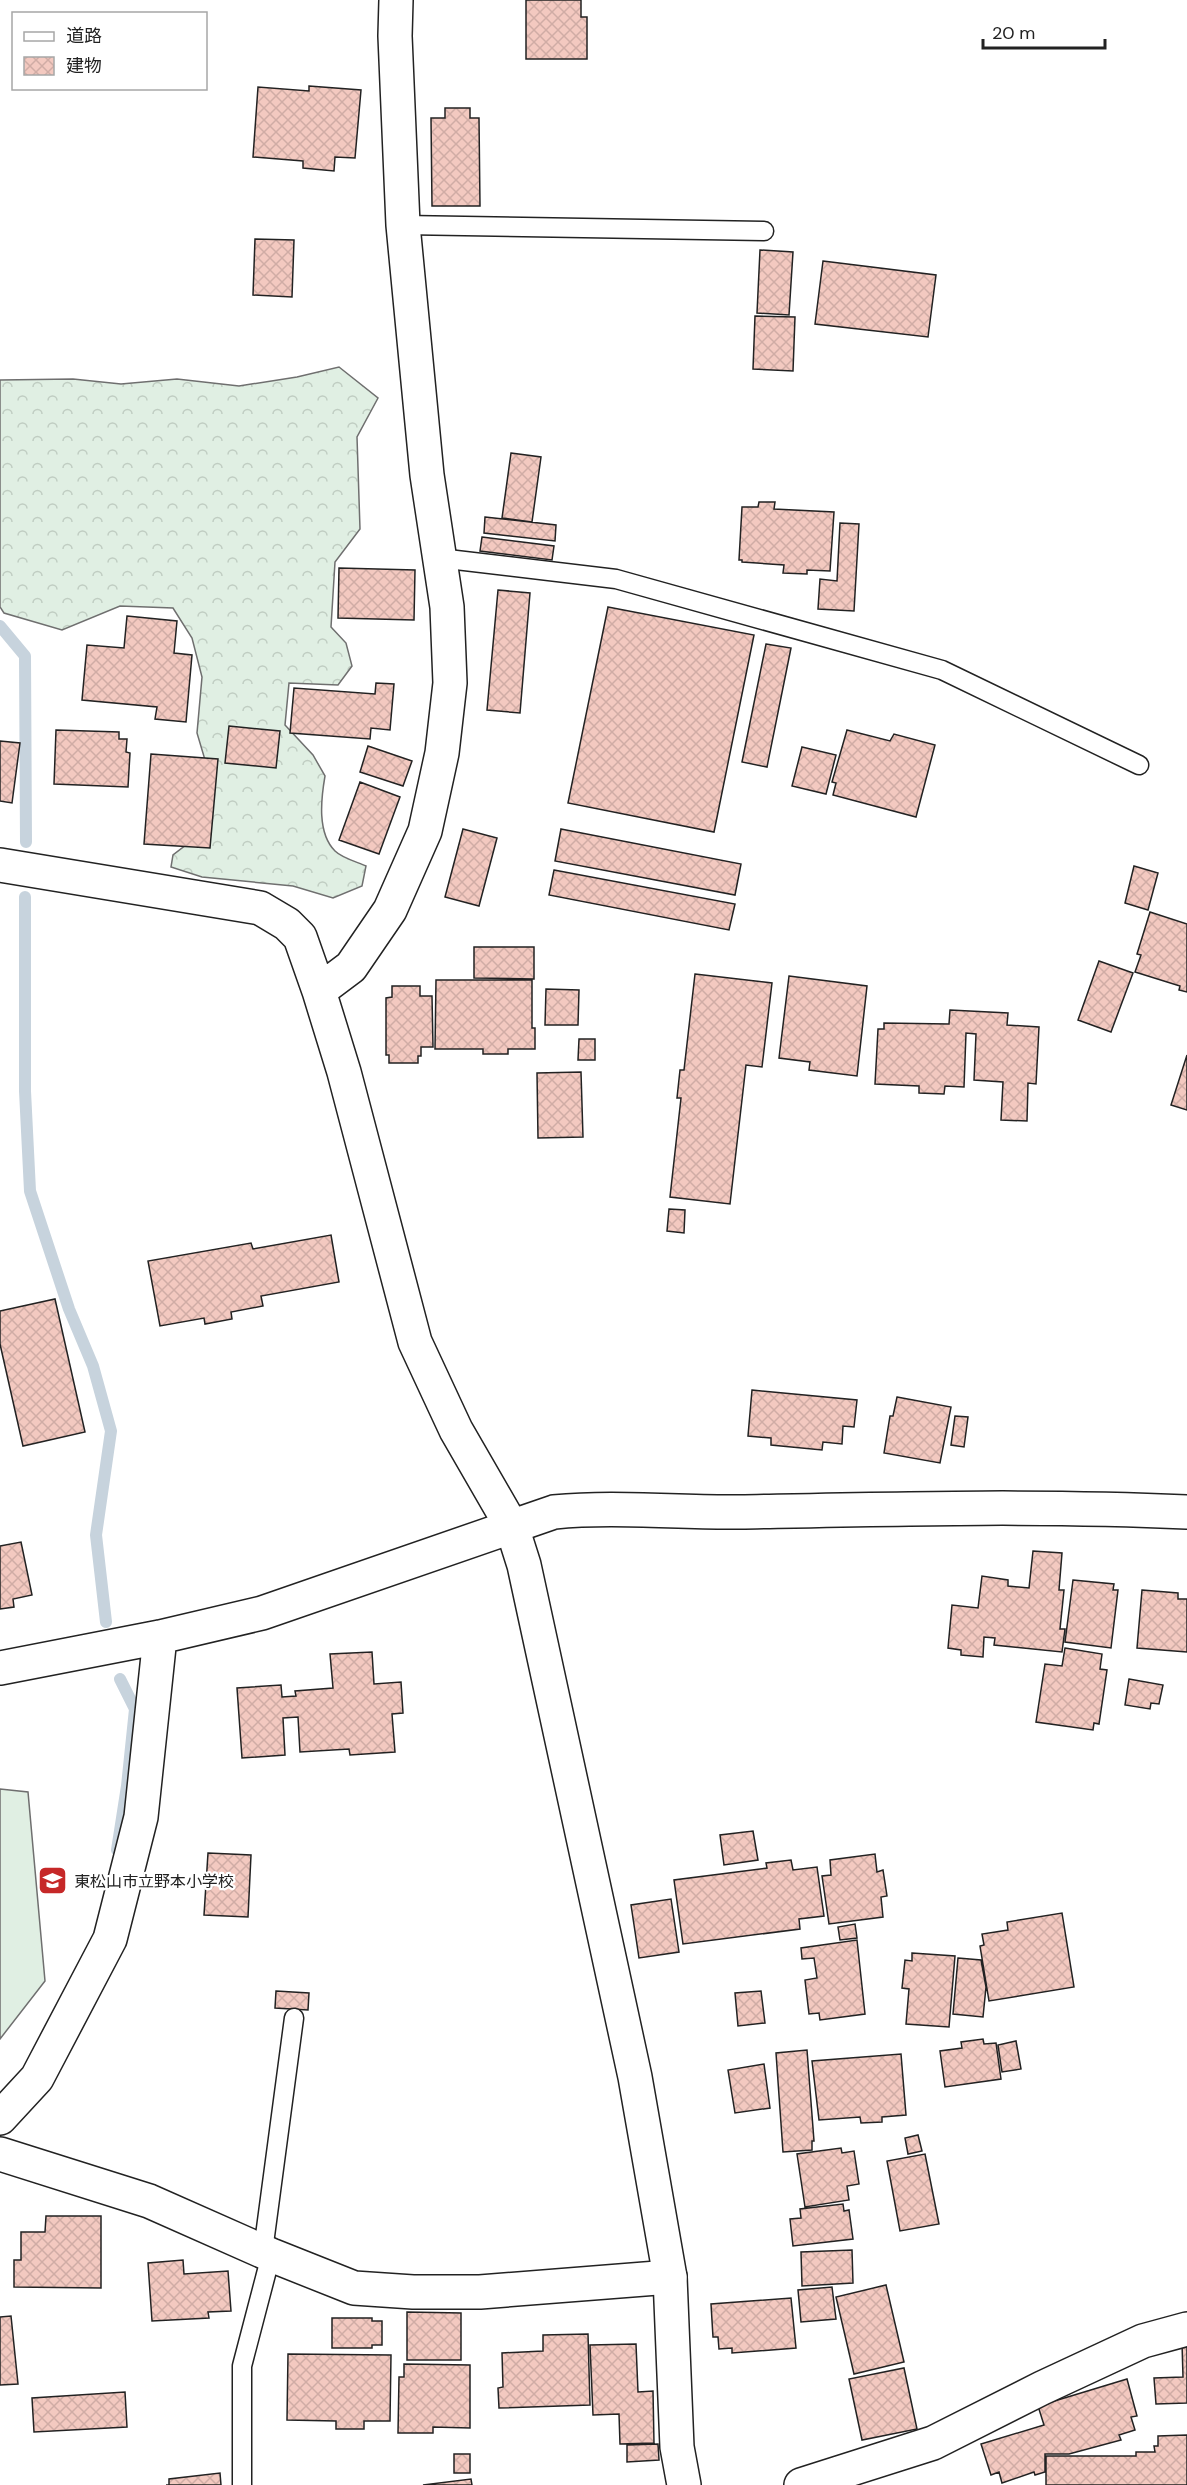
<svg xmlns="http://www.w3.org/2000/svg" width="1187" height="2485" font-family="'DM Sans','Noto Sans JP',sans-serif">
<style>
.forest{fill:url(#forest-crowns);stroke:#6f6f6f;stroke-width:1.5}
.garden{fill:#e0efe3;stroke:#6f6f6f;stroke-width:1.5}
.lines{fill:none;stroke-linecap:round;stroke-linejoin:round}
.stream{stroke:#c7d3dd;stroke-width:12}
.building{fill:url(#building-cross-hatch);stroke:#222;stroke-width:1.5}
.service-casing{stroke:#222;stroke-width:21}
.minor-casing{stroke:#222;stroke-width:36}
.tertiary-casing{stroke:#222;stroke-width:36}
.service{stroke:#fff;stroke-width:18}
.minor{stroke:#fff;stroke-width:33}
.tertiary{stroke:#fff;stroke-width:33}
.labels{text-anchor:middle;stroke-width:4.5;stroke-linejoin:round;paint-order:stroke}
.poi-label{font-size:16px;fill:#222;stroke:#fff;text-anchor:start}
</style>
<defs>
<pattern id="forest-crowns" width="20" height="18" patternUnits="userSpaceOnUse" patternTransform="scale(1.5)"><rect width="20" height="18" fill="#e0efe3"/><path d="M2 6a3 3 0 1 1 6 0M12 15a3 3 0 1 1 6 0" fill="none" stroke="#c0cdc2"/></pattern>
<pattern id="building-cross-hatch" width="8" height="8" patternUnits="userSpaceOnUse" patternTransform="scale(1.5)"><rect width="8" height="8" fill="#f3c9c0"/><path d="M0 0l8 8M0 8l8-8" fill="none" stroke="#d0aca5"/></pattern>
</defs>
<rect width="100%" height="100%" fill="#fff"/>
<!-- forest -->
<path class="forest" d="M339 367 378 398 357 437 360 529 335 562 331 627 346 643 352 666 338 685 289 683 285 725 313 755 325 776C321 799 317 833 335 851 342 858 357 862 366 866L362 886 333 898 293 886 202 877 171 867 173 855 204 831 208 770 197 733 202 677 192 638 173 608 120 606 62 630 4 613 0 607V380L73 379 121 384 177 379 239 386 297 377Z"/>
<!-- garden -->
<path class="garden" d="M0 1789 28 1792 45 1981 0 2039Z"/>
<g class="lines">
<!-- stream -->
<path class="stream" d="M0 626 25 656 26 842
M25 897V1091L30 1191 69 1309 93 1366 111 1431 96 1535 106 1622
M117 1850 127 1786 135 1709 120 1679"/>
</g>
<!-- building -->
<path class="building" d="M526 0H581V17H587V59H526Z
M309 86 361 90 355 158 335 157 334 171 303 168V161L253 157 258 87 309 91Z
M445 108H470V118H479L480 206H432L431 118H445Z
M255 239 294 240 292 297 253 295Z
M760 250 793 252 789 315 757 313Z
M823 261 936 275 928 337 815 324Z
M755 316 795 317 793 371 753 369Z
M511 453 541 457 532 522 502 518Z
M759 502H775L774 509 834 512 830 571 807 570V574L783 573 784 565 742 562V560H739L742 507H758Z
M485 517 556 525 555 541 484 533Z
M840 523 859 524 854 611 818 609 820 579 837 581Z
M482 537 554 546 552 560 480 551Z
M339 568 415 570 414 620 338 618Z
M498 590 530 593 520 713 487 710Z
M608 607 754 635 714 832 568 803Z
M127 616 177 621 174 653 192 655 186 722 155 719 157 707 82 700 87 645 124 648Z
M766 644 791 648 767 767 742 762Z
M376 683 394 684 390 730 371 728 370 739 290 733 294 688 375 694Z
M229 726 280 731 276 768 225 763Z
M56 730 119 732V739H127L126 752 130 753 128 787 54 784Z
M847 730 890 741 894 734 935 745 916 817 833 795 836 783 832 782Z
M0 741 20 743 12 803 0 801Z
M368 746 412 761 403 786 360 772Z
M802 747 836 755 826 794 792 786Z
M151 754 218 759 210 848 144 844Z
M360 782 400 797 379 854 339 840Z
M463 829 497 838 479 906 445 897Z
M561 829 741 864 735 895 555 861Z
M1134 866 1158 873 1148 910 1125 903Z
M554 870 735 904 729 930 549 895Z
M1150 912 1187 924V992L1179 990 1180 986 1135 972 1141 955 1137 954Z
M474 947H534V979L474 978Z
M1099 961 1133 973 1111 1032 1078 1020Z
M695 974 772 983 762 1067 746 1065 730 1204 670 1197 681 1098H677L680 1070H684Z
M789 976 867 986 857 1076 809 1070 810 1062 779 1058Z
M436 980H532V1028H535V1049H508V1054H483V1049H435Z
M392 986H420V996H432L433 1047H421V1056H418V1063H389V1055H386V998L392 997Z
M546 989 579 990 578 1025H545Z
M950 1010 1008 1013 1007 1025 1039 1027 1036 1084 1028 1083 1027 1121 1001 1120 1003 1082 974 1080 976 1034 966 1033 964 1087 945 1086 944 1094 919 1093V1086L875 1084 878 1029H884V1023L949 1024Z
M579 1039H595V1060H578Z
M1187 1055V1110L1171 1105Z
M581 1072 583 1137 538 1138 537 1073Z
M669 1209 685 1210 684 1233 667 1231Z
M331 1235 339 1282 261 1296 263 1306 231 1312 232 1319 205 1324 204 1318 160 1326 148 1261 251 1243 253 1249Z
M55 1299 85 1432 23 1446 0 1344V1311Z
M752 1390 857 1400 854 1427 843 1426 842 1444 823 1442 822 1450 771 1445V1438L748 1436Z
M897 1397 951 1407 940 1463 884 1453 890 1416H893Z
M955 1416 968 1417 964 1447 951 1445Z
M21 1542 32 1595 13 1599 14 1607 0 1609V1546Z
M1033 1551 1062 1553 1059 1590H1064L1060 1629H1065L1062 1652 994 1645 995 1638 984 1637 983 1657 961 1655V1650L948 1648 952 1605 978 1608 982 1576 1008 1580V1586L1029 1588Z
M1073 1580 1114 1584 1113 1590H1118L1111 1648 1065 1642Z
M1142 1590 1178 1593V1599H1187V1652L1137 1648Z
M1065 1648 1102 1654 1100 1669 1107 1670 1099 1724 1094 1723 1093 1730 1036 1722 1045 1664 1062 1666Z
M372 1652 374 1684 401 1682 403 1713 392 1714 395 1752 350 1755 349 1749 300 1752 298 1717 283 1718 285 1755 242 1758 237 1688 281 1685 282 1697 296 1696 295 1691 333 1688 330 1654Z
M1129 1679 1163 1685 1159 1704 1151 1703 1150 1709 1125 1705Z
M753 1831 758 1860 724 1865 720 1835Z
M208 1853 251 1855 248 1917 204 1915Z
M875 1854 877 1872 883 1870 887 1896 881 1897 883 1917 829 1924 822 1876 831 1875 830 1860Z
M791 1860 793 1870 817 1867 824 1916 799 1919 800 1929 683 1944 674 1880 767 1868 766 1863Z
M671 1899 679 1952 639 1958 631 1905Z
M1062 1913 1074 1987 989 2001 980 1946 984 1945 982 1934 1008 1930 1007 1922Z
M855 1924 857 1938 840 1940 838 1927Z
M857 1940 865 2014 820 2020 819 2013 809 2014 805 1980 817 1978 814 1958 802 1959 801 1948Z
M912 1953 955 1956 949 2027 906 2024 909 1989 902 1988 905 1960 912 1961Z
M958 1958 981 1960 986 1987 983 2017 953 2014Z
M276 1991 309 1993 308 2010 275 2008Z
M761 1991 765 2023 738 2026 735 1993Z
M983 2039 984 2044 996 2043 1001 2079 945 2087 940 2051 962 2048 961 2042Z
M1016 2041 1021 2069 1002 2072 998 2045Z
M807 2050 814 2141H812V2150L783 2152 776 2053Z
M901 2054 906 2115 882 2117V2122L861 2123 860 2117 819 2120 812 2061Z
M764 2064 770 2108 735 2113 728 2070Z
M918 2135 922 2151 908 2154 905 2138Z
M841 2148 842 2153 854 2151 859 2184 847 2186 849 2200 805 2207 797 2154Z
M925 2154 939 2224 900 2231 887 2161Z
M843 2204 844 2211 849 2210 853 2239 793 2246 790 2219 801 2218 800 2209Z
M46 2216H101V2288L14 2287V2260H21V2232H45Z
M852 2250 853 2283 802 2286 801 2252Z
M183 2260 184 2274 228 2271 231 2311 208 2312 209 2318 152 2321 148 2263Z
M886 2285 904 2362 854 2374 836 2297Z
M832 2287 836 2319 801 2322 798 2290Z
M791 2298 796 2348 732 2353V2348L719 2349 718 2337H713L711 2304Z
M407 2312 461 2313V2360H407Z
M11 2316 18 2384 0 2385V2317Z
M332 2318H372V2321H382V2345H372V2348H332Z
M588 2334 590 2405 499 2408 498 2388 503 2387 502 2353 543 2351V2335Z
M1182 2343H1187V2403L1156 2404 1154 2378 1183 2377Z
M636 2344 638 2392 653 2391 654 2443 620 2444 619 2414 593 2415 590 2345Z
M288 2354 391 2355 390 2421H364V2429H336V2421L287 2420Z
M404 2364 470 2365V2428L433 2427V2433H398L399 2377H404Z
M904 2368 917 2429 862 2440 849 2379Z
M1127 2379 1137 2416 1131 2417 1135 2430 1119 2435 1121 2440 1069 2454H1045V2472L1035 2475 1034 2472 1002 2483 999 2472 991 2475 981 2444 1044 2425 1038 2406Z
M125 2392 127 2427 34 2432 32 2398Z
M1187 2435V2485H1046V2456H1136V2452H1155L1154 2446H1158V2436Z
M658 2444 659 2460 627 2462V2445Z
M454 2454H470V2473H454Z
M220 2473 221 2485H166H169V2479Z
M471 2479 472 2485H423Z"/>
<g class="lines">
<defs>
<path id="service" d="M403 225 764 231
M439 558 616 579 942 670 1139 765
M263 2251 294 2018
M242 2485V2366L271 2255"/>
<path id="minor" d="M0 1668 160 1637 262 1613 554 1512C616 1506 678 1513 740 1512 889 1509 1038 1505 1187 1512
M0 2118 37 2078 110 1939 141 1817 160 1637
M0 2154 149 2201 271 2255 354 2288 413 2292H480L670 2277
M801 2485 933 2443 1042 2388 1143 2341 1187 2329"/>
<path id="tertiary" d="M0 865 260 908 287 924 300 937 319 991 344 1072 415 1342 456 1430 512 1527 524 1565 635 2077 670 2277 677 2447 684 2485
M319 991 351 967 390 910 425 831 442 753 450 683 447 607 427 475 403 225 395 36 396 0"/>
</defs>
<!-- service casing -->
<use href="#service" class="service-casing"/>
<!-- minor casing -->
<use href="#minor" class="minor-casing"/>
<!-- tertiary casing -->
<use href="#tertiary" class="tertiary-casing"/>
<!-- service -->
<use href="#service" class="service"/>
<!-- minor -->
<use href="#minor" class="minor"/>
<!-- tertiary -->
<use href="#tertiary" class="tertiary"/>
</g>
<!-- icons -->
<defs>
<symbol id="school-square" viewBox="-11 -11 22 22"><rect x="-9" y="-9" width="18" height="18" rx="4" fill="#c62828" stroke="#fff"/><path d="M0-5L7-2L0 1L-7-2ZM-4 1L0 2.5L4 1V4Q0 6-4 4Z" fill="#fff"/></symbol>
</defs>
<g fill-rule="evenodd">
<use href="#school-square" x="36" y="1864" width="33" height="33"/>
</g>
<g class="labels">
<!-- poi labels -->
<g class="poi-label">
<text x="74" y="1887">東松山市立野本小学校</text>
</g>
</g>
<!-- legend -->
<rect x="12" y="12" width="195" height="78" fill="#ffffff" stroke="#a7a7a7" stroke-width="1.5"/>
<rect x="24" y="32" width="30" height="9" fill="#ffffff" stroke="#a7a7a7" stroke-width="1.5"/>
<text x="66" y="42" font-size="18" fill="#222222">道路</text>
<rect x="24" y="57" width="30" height="18" fill="url(#building-cross-hatch)" stroke="#a7a7a7" stroke-width="1.5"/>
<text x="66" y="72" font-size="18" fill="#222222">建物</text>
<!-- scale -->
<path d="M983 39v9h122v-9" fill="none" stroke="#222222" stroke-width="3"/>
<text x="992" y="39" font-size="18" fill="#222222" stroke="#ffffff" stroke-width="4.5" paint-order="stroke">20 m</text>
</svg>
